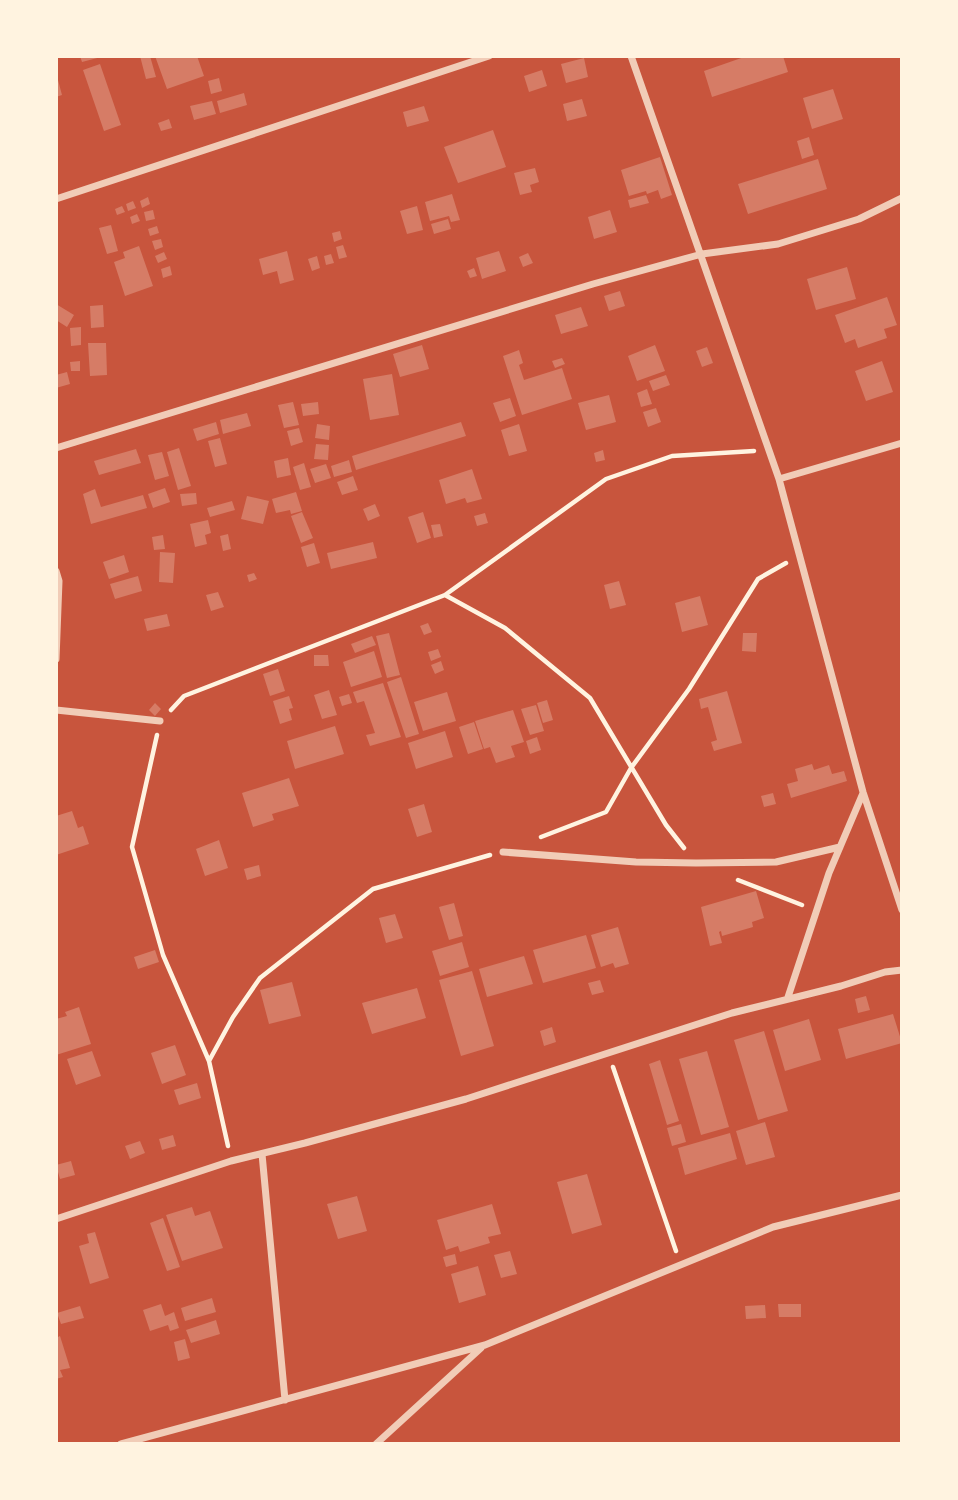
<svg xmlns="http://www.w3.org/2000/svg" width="958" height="1500" font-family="Montserrat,sans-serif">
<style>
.building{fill:#d67c66}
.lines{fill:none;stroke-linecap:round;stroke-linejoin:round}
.path{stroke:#fff3e0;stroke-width:4.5}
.minor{stroke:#f1ccb7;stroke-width:7}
</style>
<rect width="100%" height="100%" fill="#c8553d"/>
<!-- building -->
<path class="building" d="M80 56H101V57L82 62Z
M140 56H150L156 77 146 79Z
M155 56H197L204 76 167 89Z
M747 56H783L788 72 712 97 704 71Z
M584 58 588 77 566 83 561 64Z
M100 64 121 125 104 131 83 70Z
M542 70 547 86 529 92 524 76Z
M219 78 222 91 211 94 208 81Z
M56 80H58L62 95 56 97Z
M833 89 843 119 812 129 803 98Z
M244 93 247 105 220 113 217 101Z
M582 99 587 116 567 121 563 104Z
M212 101 216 114 194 120 190 106Z
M424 106 429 121 407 127 403 112Z
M169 119 172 128 161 131 158 123Z
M493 130 506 167 458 183 444 147Z
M809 137 814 155 802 159 797 141Z
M660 157 672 195 661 199 658 190 647 194 646 191 629 196 621 170Z
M818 159 827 189 748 214 738 184Z
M535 168 539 182 530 185 532 192 520 195 514 173Z
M452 194 460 220 451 222 449 216 430 221 425 202Z
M646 195 649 203 630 208 628 200Z
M148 197 150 204 142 208 140 201Z
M133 201 136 208 128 211 126 204Z
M122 206 125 212 117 215 115 209Z
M417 206 423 230 407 234 400 211Z
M153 210 155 219 146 221 144 212Z
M610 210 617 232 594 239 588 217Z
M137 214 140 221 132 224 130 217Z
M448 219 451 229 434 234 431 224Z
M111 225 118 251 107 254 99 228Z
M157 226 159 233 150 236 148 229Z
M340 231 342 239 334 242 332 233Z
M161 239 163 247 155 250 152 241Z
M343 245 347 257 339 259 336 247Z
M139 246 153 286 125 296 114 262 125 258 123 252Z
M287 251 294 280 280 284 277 271 263 275 259 259Z
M499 251 506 271 482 279 476 258Z
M164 252 167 259 158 263 155 256Z
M528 253 533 263 523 267 519 257Z
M331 254 334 263 326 265 324 256Z
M317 256 320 268 312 271 308 259Z
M170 266 172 275 163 278 161 269Z
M847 267 856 299 816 310 807 279Z
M474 268 477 276 470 278 467 271Z
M620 291 625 306 609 311 604 296Z
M887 297 897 325 884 329 887 338 858 348 855 339 845 343 835 315Z
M56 304 74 315 67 327 56 320Z
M103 305 104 327 91 328 90 306Z
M581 307 588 326 561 334 555 315Z
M81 327V345L71 346 70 328Z
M88 343H106L107 375 90 376Z
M422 345 429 369 400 377 393 354Z
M655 345 665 371 637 381 628 356Z
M707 347 713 363 702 367 696 351Z
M519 350 523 363 519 365 524 380 562 368 572 399 522 415 503 356Z
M562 358 565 364 555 368 552 361Z
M80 361V371H71L70 362Z
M882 361 893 392 866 401 855 371Z
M67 372 70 384 56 388V375Z
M392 374 399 415 370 420 363 379Z
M666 375 670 385 653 391 649 381Z
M647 389 652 404 641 407 637 393Z
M609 395 616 422 586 430 578 403Z
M510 398 516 416 500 422 493 403Z
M293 402 299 425 284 428 278 405Z
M318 402 319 414 303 416 301 404Z
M656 408 661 422 648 427 643 412Z
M247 413 251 426 223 434 220 420Z
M216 422 219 434 197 441 193 429Z
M461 422 466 436 356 470 352 456Z
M317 424 330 426 329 440 315 438Z
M519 424 527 451 509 456 501 430Z
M299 428 303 442 291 446 287 431Z
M220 438 227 464 215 467 208 441Z
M316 444 329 445 328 460 314 459Z
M179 448 191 486 178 490 167 452Z
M136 449 141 463 99 475 94 461Z
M603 450 605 460 596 462 594 453Z
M162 452 169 476 155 480 148 455Z
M288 458 291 475 277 478 274 461Z
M349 460 352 472 334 477 331 466Z
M304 463 311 487 300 490 293 467Z
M326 464 331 478 315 483 310 469Z
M472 469 482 499 467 503 465 498 446 504 439 480Z
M353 476 358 490 342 495 337 482Z
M165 488 170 502 153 508 148 494Z
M95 489 101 507 143 495 147 508 91 524 83 494Z
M296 492 302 511 291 514 290 510 276 513 272 499Z
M196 493 197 504 182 506 180 494Z
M247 496 269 501 263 524 241 519Z
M232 501 235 510 210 517 207 508Z
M375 504 380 516 368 521 363 509Z
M302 512 313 538 301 543 291 516Z
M423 512 431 538 417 543 408 517Z
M485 513 488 523 477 526 474 516Z
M208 520 211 533 205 535 207 544 195 547 190 524Z
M440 524 443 536 434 538 431 525Z
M228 534 231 549 223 551 220 536Z
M163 535 165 549 154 550 152 537Z
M373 542 377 558 331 569 327 553Z
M314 543 320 563 307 567 301 547Z
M160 552 175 553 173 583 159 582Z
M124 555 129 572 109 579 103 562Z
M254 573 257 579 249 582 247 575Z
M138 576 142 591 115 599 110 584Z
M619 581 626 605 610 609 604 585Z
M218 592 224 607 211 611 206 595Z
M700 596 708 625 682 632 675 603Z
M167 614 170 626 147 631 144 619Z
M428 623 432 632 424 635 420 626Z
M389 633 400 675 387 678 376 636Z
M743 633H757L756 652 742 651Z
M372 636 376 645 355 653 351 644Z
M438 649 441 657 431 661 428 652Z
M374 651 382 677 351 687 343 662Z
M314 655H328L329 666H314Z
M441 661 444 670 435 674 431 665Z
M278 669 285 691 270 696 263 674Z
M401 677 419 734 406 738 387 682Z
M383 683 401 737 370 746 366 735 375 733 364 701 357 703 353 692Z
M329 690 337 715 322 719 314 695Z
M727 691 742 743 714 751 711 742 717 740 708 707 701 709 699 699Z
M447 692 456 721 423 731 414 702Z
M349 694 352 703 342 706 339 697Z
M289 696 293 708 289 709 292 720 280 724 273 701Z
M547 700 553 720 543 723 537 703Z
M155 703 161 709 155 716 149 710Z
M536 705 544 731 530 735 521 709Z
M513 710 524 742 511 746 515 757 496 763 490 747 484 749 475 721Z
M474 722 483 749 468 754 459 727Z
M335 726 344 754 295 769 287 741Z
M445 731 453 757 416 769 408 743Z
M537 737 541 750 530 754 526 741Z
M812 764 814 770 829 765 832 774 844 771 847 781 791 798 787 784 798 781 795 769Z
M289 778 299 806 272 814 274 820 253 827 242 793Z
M773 793 776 804 764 807 761 796Z
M424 804 432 832 417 837 408 809Z
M72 811 78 828 83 826 89 844 56 855V816Z
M219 840 228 868 205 876 196 849Z
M259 865 261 876 247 880 244 869Z
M756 891 764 918 752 922 753 927 722 936 721 931 719 932 722 943 710 946 701 907Z
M454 903 463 936 449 940 439 907Z
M395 914 403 938 386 943 379 918Z
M618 927 629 964 615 968 613 963 601 967 591 935Z
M586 935 596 968 543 983 533 950Z
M462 942 469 967 440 976 432 951Z
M155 950 159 962 138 969 134 957Z
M524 956 533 984 487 997 479 969Z
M472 971 494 1046 461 1056 439 980Z
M600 980 604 992 592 995 588 983Z
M292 982 301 1016 269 1024 260 990Z
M417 988 426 1018 372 1034 362 1003Z
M866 996 870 1010 858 1013 855 999Z
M79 1007 91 1044 56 1055V1019L67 1016 65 1012Z
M893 1014 902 1043 846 1059 838 1029Z
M809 1019 821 1060 785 1071 773 1030Z
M552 1027 556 1042 544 1046 540 1031Z
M764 1031 788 1111 758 1120 734 1040Z
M175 1045 186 1075 162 1084 151 1053Z
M92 1051 101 1076 76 1085 67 1059Z
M707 1051 729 1127 701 1135 679 1059Z
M660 1060 679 1121 667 1125 649 1064Z
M197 1083 201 1098 179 1105 174 1090Z
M765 1122 775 1157 746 1165 736 1131Z
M681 1124 686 1142 672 1146 667 1128Z
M730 1133 737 1159 685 1175 678 1148Z
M173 1135 176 1146 162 1150 159 1139Z
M140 1141 145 1153 130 1159 125 1146Z
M71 1161 75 1175 60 1179 56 1165Z
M587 1174 602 1225 572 1234 557 1182Z
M357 1196 367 1231 338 1239 327 1204Z
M492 1204 501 1234 488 1237 490 1243 460 1252 458 1246 446 1250 437 1220Z
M192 1207 195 1216 210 1211 223 1248 182 1261 166 1215Z
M163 1218 180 1267 167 1271 150 1223Z
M95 1232 109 1278 90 1284 79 1246 89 1243 87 1234Z
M510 1251 517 1274 501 1278 494 1255Z
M455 1254 457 1264 446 1267 443 1257Z
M478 1266 486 1295 459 1303 451 1274Z
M212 1298 216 1312 185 1321 181 1308Z
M161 1304 165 1316 174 1312 179 1328 170 1331 168 1325 150 1331 143 1310Z
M778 1304H801V1317H779Z
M765 1305 766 1318 746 1319 745 1306Z
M80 1306 84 1318 61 1324 57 1313Z
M216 1320 220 1334 191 1343 186 1330Z
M60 1336 70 1368 60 1370 63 1377 56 1379V1338Z
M185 1339 190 1358 178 1361 174 1342Z"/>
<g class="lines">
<!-- path -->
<path class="path" d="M445 595 505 628 590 698 666 825 684 848
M171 710 184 696 445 595 606 479 672 456 754 451
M157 735 132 847 163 955 209 1061
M541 837 606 812 631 768 689 689 758 579 786 563
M738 880 802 905
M613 1067 676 1251
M228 1146 209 1061 233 1017 260 978 373 889 490 855"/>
<!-- minor -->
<path class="minor" d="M631 56 779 479 902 443
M56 199 489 56
M56 448 593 284 702 254 778 244 859 219 902 198
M779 479 863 792 902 910
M56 571 59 581 56 659
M56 710 160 721
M503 852 636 862 696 863 776 862 840 847
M788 997 829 873 863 793
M262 1154 285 1400
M56 1219 231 1161 305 1143 466 1099 732 1013 841 986 885 972 902 970
M121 1444 485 1345 773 1227 902 1195
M376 1444 481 1348"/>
</g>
<!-- border -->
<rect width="958" height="1500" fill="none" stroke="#fff3e0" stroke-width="116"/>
</svg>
